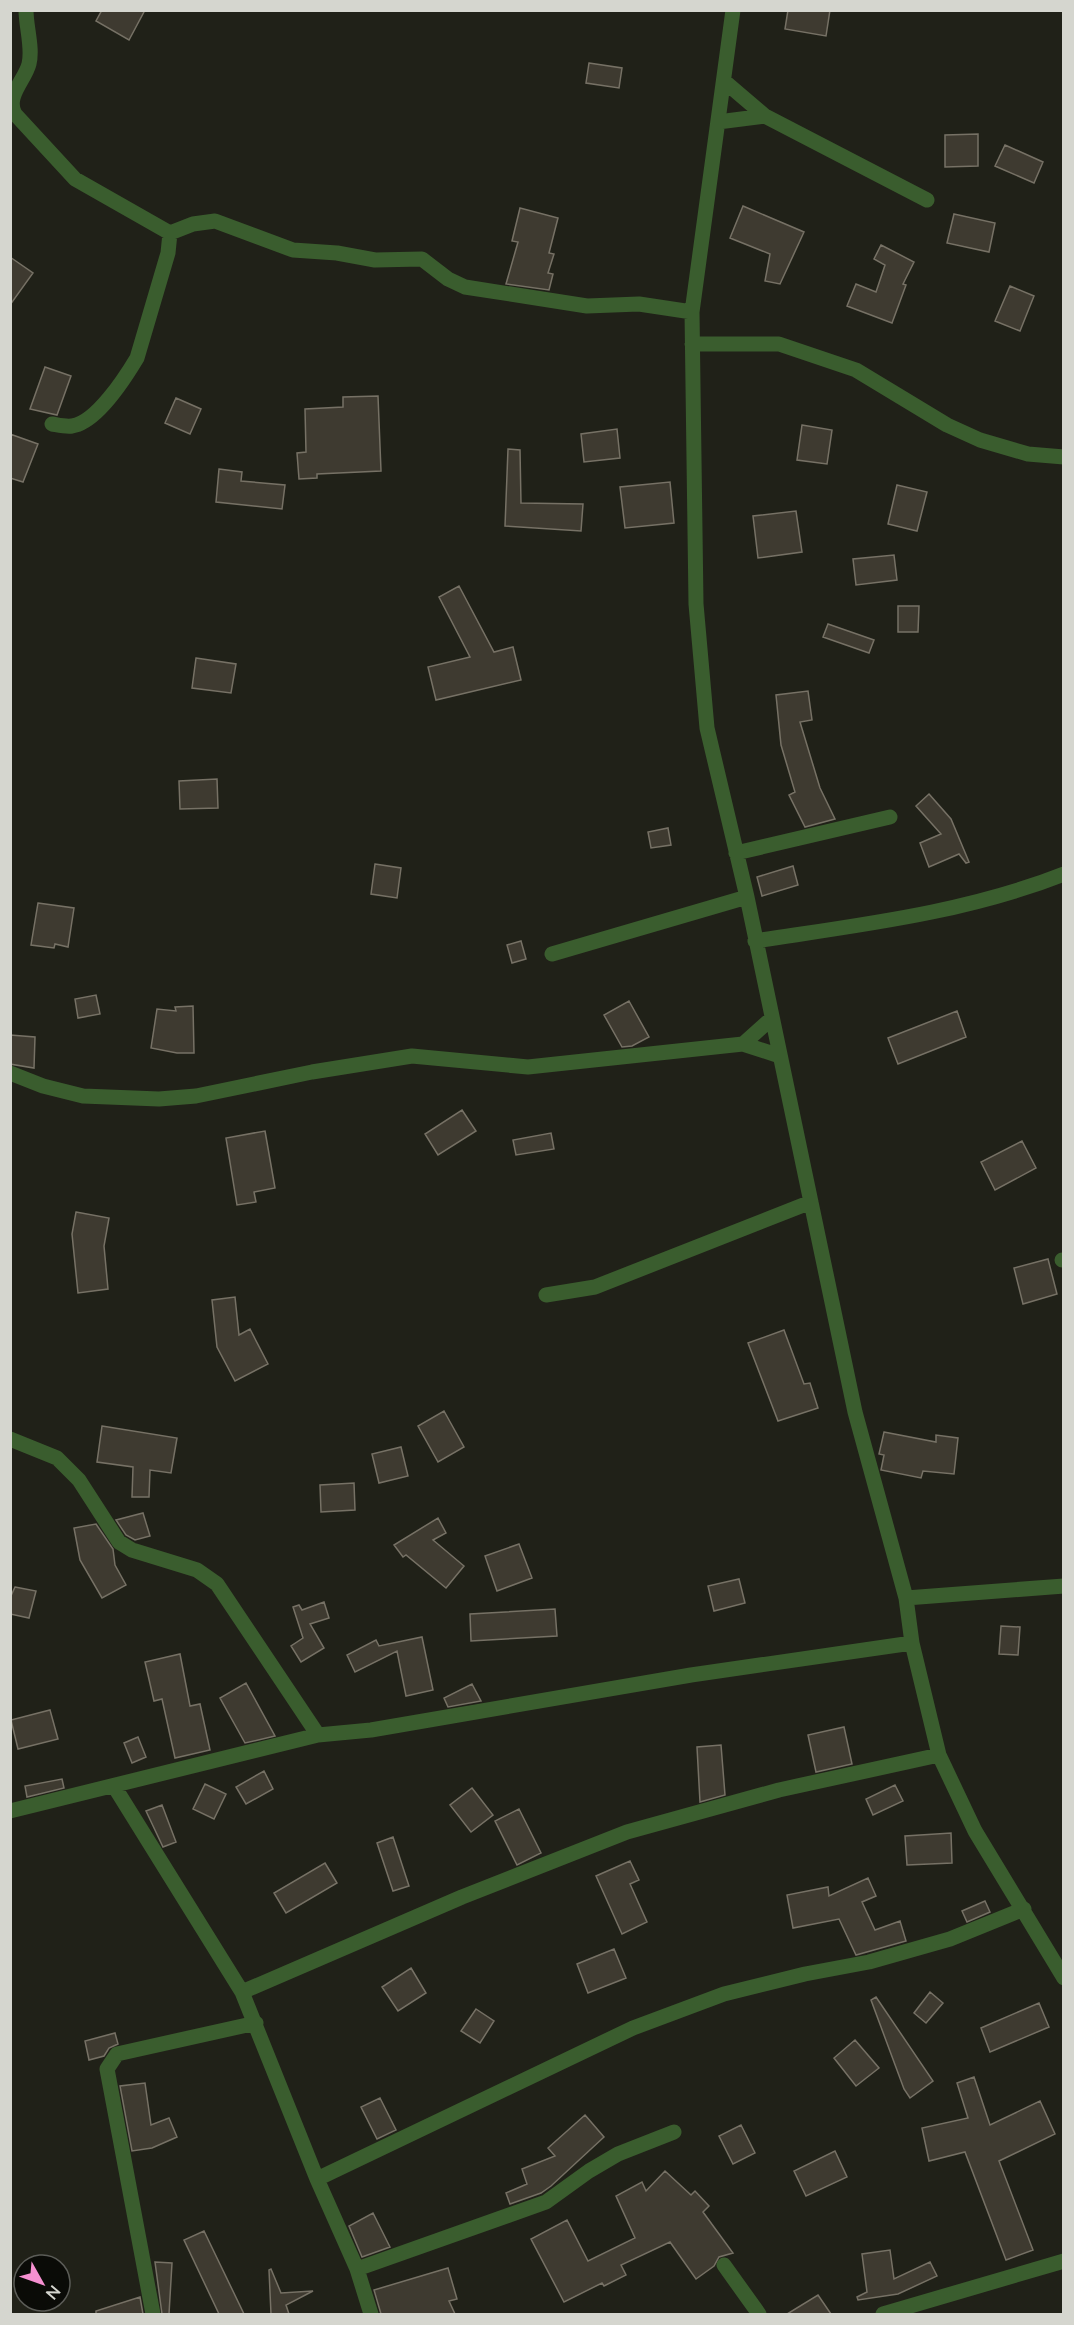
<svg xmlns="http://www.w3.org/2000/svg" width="1074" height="2325" font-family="Lato,sans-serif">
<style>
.building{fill:#3e3a30;stroke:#767165;stroke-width:1.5}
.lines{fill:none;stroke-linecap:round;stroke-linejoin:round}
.minor{stroke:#3a5d2e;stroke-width:15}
</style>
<rect width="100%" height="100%" fill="#202118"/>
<!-- building -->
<path class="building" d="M102 10H145L129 40 96 21Z
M788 10H830L826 36 785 29Z
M589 63 622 68 619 88 586 83Z
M978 134V166L945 167V135Z
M1005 145 1043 162 1034 183 995 166Z
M743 206 804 232 780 284 765 281 770 254 730 238Z
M520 208 558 218 549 253 554 254 548 273 553 274 549 290 506 284 518 242 512 241Z
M954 214 995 223 989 252 947 243Z
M881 245 914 262 903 284 906 285 892 323 847 306 856 284 876 292 885 265 874 259Z
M10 257 33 273 10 305Z
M1010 286 1034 296 1020 331 995 321Z
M45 367 71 376 57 415 30 409Z
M378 396 381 471 317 474V478L299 479 297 453 306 452 305 409 343 407V397Z
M176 398 201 409 190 434 165 423Z
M802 425 832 430 827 464 797 460Z
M617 429 620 458 584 462 581 434Z
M10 434 38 444 23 482 10 478Z
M508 449 520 450 521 503 583 504 581 531 505 526Z
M219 469 242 472 241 481 285 485 282 509 216 502Z
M670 482 674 523 625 528 620 487Z
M897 485 927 492 917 531 888 524Z
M796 511 802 552 758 558 753 516Z
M894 555 897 580 856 585 853 559Z
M459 586 494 652 513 647 521 680 436 700 428 667 470 657 439 597Z
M898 606H919L918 632H898Z
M828 624 874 640 869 653 823 637Z
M196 658 236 664 231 693 192 688Z
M808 691 812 720 800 722 820 788 835 819 805 827 789 795 795 792 781 745 776 695Z
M217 779 218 808 180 809 179 781Z
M929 794 951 819 969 862 966 863 959 854 929 867 920 843 941 834 916 806Z
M668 828 671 845 651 848 648 832Z
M375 864 401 868 397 898 371 894Z
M793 866 798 885 762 896 757 877Z
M38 903 74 908 68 947 55 944 54 948 31 945Z
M521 941 526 959 512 963 507 945Z
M96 995 100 1014 78 1018 75 999Z
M629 1001 649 1037 632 1046 622 1047 604 1015Z
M193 1006 194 1053H177L151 1048 157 1009 176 1011 175 1007Z
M957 1011 966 1037 898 1064 888 1038Z
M10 1035 35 1037 34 1068 10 1064Z
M462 1110 476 1131 438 1155 425 1134Z
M265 1131 275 1188 254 1192 256 1202 237 1205 226 1138Z
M551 1133 554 1149 516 1155 513 1140Z
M1022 1141 1036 1168 995 1190 981 1162Z
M76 1212 109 1218 104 1246 108 1289 78 1293 72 1234Z
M1048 1259 1057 1294 1023 1304 1014 1268Z
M235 1297 239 1335 250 1329 268 1364 235 1381 217 1347 212 1300Z
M784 1330 804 1384 810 1383 818 1408 778 1421 748 1343Z
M444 1411 464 1447 438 1462 418 1426Z
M102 1426 177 1438 171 1473 150 1470 149 1497H132L133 1467 97 1462Z
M884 1432 936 1442V1435L958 1438 954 1474 923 1471 921 1478 881 1470 884 1455 879 1454Z
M401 1447 408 1476 379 1483 372 1454Z
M354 1483 355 1510 321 1512 320 1485Z
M143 1513 150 1536 135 1540 126 1535 116 1520Z
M438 1518 446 1533 433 1540 464 1566 446 1588 406 1555 403 1557 394 1545Z
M96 1524 113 1549 115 1565 126 1585 102 1598 80 1560 74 1528Z
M519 1544 532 1578 497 1591 485 1556Z
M739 1579 745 1603 714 1611 708 1586Z
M15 1587 36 1591 29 1618 10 1614V1598Z
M324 1602 329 1618 310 1624 324 1648 301 1662 291 1646 303 1638 293 1607 299 1605 302 1610Z
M555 1609 557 1636 471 1641 470 1614Z
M1001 1626 1020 1627 1018 1655 999 1654Z
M422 1637 433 1690 406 1696 397 1651 355 1672 347 1655 376 1640 379 1646Z
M180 1654 190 1706 200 1704 210 1750 175 1758 162 1699 154 1701 145 1662Z
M246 1683 275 1736 245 1743 220 1698Z
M472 1684 481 1701 448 1707 444 1698Z
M50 1710 58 1739 18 1749 11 1720Z
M844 1727 852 1764 816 1772 808 1735Z
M138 1737 146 1757 132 1763 124 1743Z
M721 1745 725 1795 700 1802 697 1747Z
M264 1771 273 1789 246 1804 236 1787Z
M62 1779 64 1788 27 1797 25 1786Z
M205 1784 226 1794 214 1819 193 1809Z
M895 1785 903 1801 873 1815 866 1799Z
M472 1788 493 1815 471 1832 450 1805Z
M162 1805 176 1842 163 1847 146 1811Z
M519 1809 541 1853 517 1865 495 1821Z
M951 1833 952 1863 907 1865 905 1836Z
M393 1837 409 1886 393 1891 377 1843Z
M630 1861 639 1880 630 1884 647 1922 622 1934 596 1876Z
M325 1863 337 1883 286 1913 274 1893Z
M868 1878 876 1896 862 1902 875 1930 900 1921 906 1941 856 1955 839 1919 793 1928 787 1895 828 1887 829 1896Z
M985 1901 990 1912 967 1922 962 1911Z
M614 1949 626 1978 588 1993 577 1964Z
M411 1968 426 1993 398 2011 382 1987Z
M930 1992 943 2003 926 2023 914 2013Z
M876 1997 933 2081 910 2098 904 2089 871 2000Z
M1039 2003 1049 2027 990 2052 981 2028Z
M476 2009 494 2021 480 2043 461 2031Z
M115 2033 118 2044 109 2048 104 2056 89 2060 85 2041Z
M855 2040 879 2068 856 2086 834 2058Z
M974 2077 990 2125 1040 2101 1055 2134 999 2161 1033 2250 1006 2260 965 2152 929 2161 922 2128 968 2118 957 2083Z
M145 2083 151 2125 169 2118 177 2137 152 2148 132 2151 120 2086Z
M380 2098 396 2130 377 2139 361 2107Z
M585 2115 604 2137 551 2186 541 2193 510 2204 506 2193 527 2184 522 2169 555 2156 548 2148Z
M741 2125 755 2153 733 2164 719 2136Z
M835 2151 847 2177 806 2196 794 2171Z
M665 2171 691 2195 695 2191 709 2206 703 2212 733 2253 719 2257 714 2266 696 2279 670 2242 621 2265 626 2275 604 2286 602 2283 564 2302 531 2239 567 2220 588 2261 635 2238 616 2196 642 2182 646 2191Z
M373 2213 390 2247 362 2257 349 2226Z
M204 2231 244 2314H219L184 2240Z
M890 2250 894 2279 930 2262 937 2276 898 2294 858 2300 857 2297 867 2292 862 2254Z
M155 2262 172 2263 169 2314H162Z
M448 2268 457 2299 449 2301 455 2314H381L374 2290Z
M271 2269 281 2293 313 2291 286 2305 289 2314H271L269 2270Z
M818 2295 831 2314H787Z
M140 2297 143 2314H96V2311Z"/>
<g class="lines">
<!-- minor -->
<path class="minor" d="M26 10C26 27 33 48 29 64 25 80 5 97 15 114L75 179 170 233 193 224 215 221 293 250 337 253 375 260 422 259 448 279 465 287 587 306 639 304 692 312
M733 10 692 312 696 604 707 728 747 897 855 1412 906 1598 912 1643 939 1755 975 1831 1064 1978
M724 81 765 116 927 200
M718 122 765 116
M692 344H779L856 370 947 425 980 440 1028 454 1064 457
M52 424C58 425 66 427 72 426 96 423 125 378 137 358L168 253 170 233
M736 853 890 817
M755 941C859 925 965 913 1064 874
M552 954 747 897
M743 1044 771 1019
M10 1073 43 1086 83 1096 159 1099 196 1096 312 1072 412 1056 528 1067 743 1044 780 1056
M1062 1260H1064
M546 1295 595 1287 811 1202
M10 1439 57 1458 79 1480 119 1542 132 1550 197 1570 217 1584 318 1735
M906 1598 1064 1586
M114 1786 242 1992 317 2179 357 2269 371 2314
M10 1811 318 1735 371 1730 691 1675 912 1643
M242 1992 462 1897 627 1832 779 1790 939 1755
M317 2179 633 2028 724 1994 805 1974 869 1962 950 1939 1024 1909
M724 2265 759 2314
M357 2269 546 2202 589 2171 618 2154 674 2132
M153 2314 107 2069 117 2054 256 2023
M883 2314 1064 2261"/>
</g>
<!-- border -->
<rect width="1074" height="2325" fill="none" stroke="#d5d6cf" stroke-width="24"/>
<!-- north arrow -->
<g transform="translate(42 2283) rotate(130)"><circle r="28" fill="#0a0b07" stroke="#5b5c57" stroke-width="1.5"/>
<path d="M0-4.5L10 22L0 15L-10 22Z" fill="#f690d1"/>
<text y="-9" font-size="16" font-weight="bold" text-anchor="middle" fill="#d5d6cf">N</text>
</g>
</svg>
